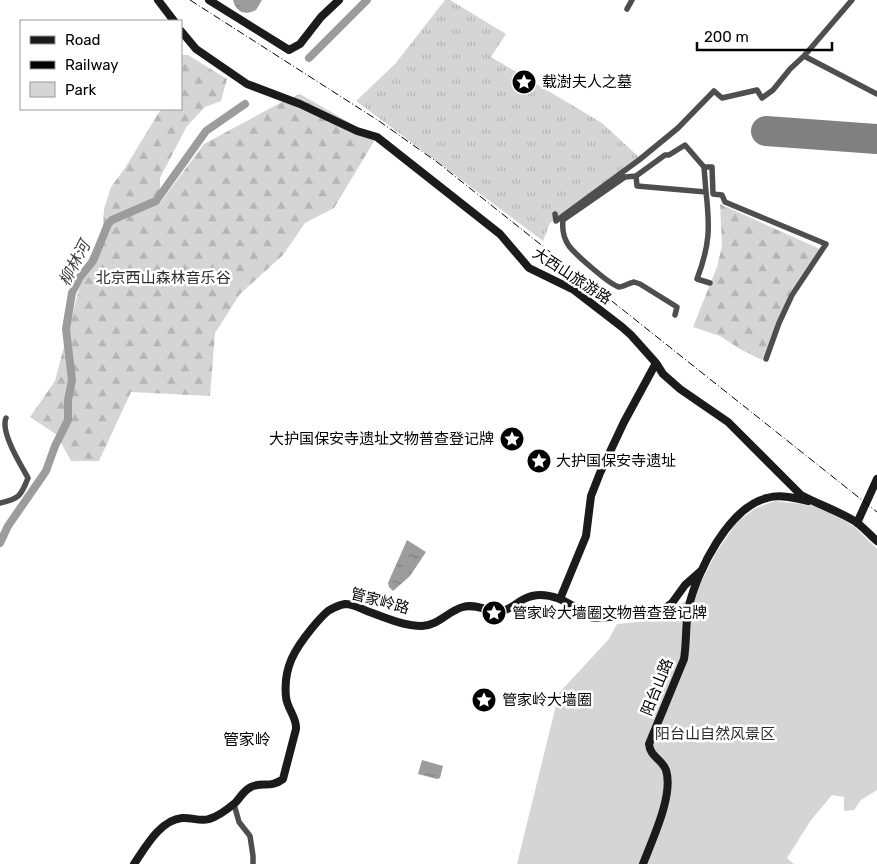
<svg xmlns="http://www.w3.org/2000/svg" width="877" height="864" font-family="Rubik,'Noto Sans SC',sans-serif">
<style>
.grass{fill:url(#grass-tufts)}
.forest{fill:url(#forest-firs)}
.green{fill:#d5d5d5}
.water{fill:url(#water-ripples)}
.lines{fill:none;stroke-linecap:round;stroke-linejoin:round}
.river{stroke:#9c9c9c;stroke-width:8}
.runway{stroke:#808080;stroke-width:30}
.street{stroke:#4e4e4e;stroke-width:5.5}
.secondary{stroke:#1b1b1b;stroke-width:8}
.rail{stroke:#000;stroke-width:1;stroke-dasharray:8 2.5 1 2.5;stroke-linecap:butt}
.labels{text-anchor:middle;stroke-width:5;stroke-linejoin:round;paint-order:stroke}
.poi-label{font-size:15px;fill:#000;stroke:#fff;text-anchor:start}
.street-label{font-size:15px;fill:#000;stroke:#fff}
.park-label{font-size:15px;fill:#2c2c2c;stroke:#fff}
.water-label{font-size:16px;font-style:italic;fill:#3d3d3d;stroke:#fff}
.neighbourhood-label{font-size:16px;fill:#000;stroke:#fff}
</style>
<defs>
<pattern id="grass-tufts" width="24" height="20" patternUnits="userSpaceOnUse" patternTransform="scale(1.25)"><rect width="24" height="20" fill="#d5d5d5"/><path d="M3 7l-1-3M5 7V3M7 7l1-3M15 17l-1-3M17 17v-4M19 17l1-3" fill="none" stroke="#b5b5b5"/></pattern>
<pattern id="forest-firs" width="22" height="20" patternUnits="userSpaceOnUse" patternTransform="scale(1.25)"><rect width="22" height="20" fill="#d5d5d5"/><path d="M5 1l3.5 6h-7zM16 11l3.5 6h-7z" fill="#b5b5b5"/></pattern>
<pattern id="water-ripples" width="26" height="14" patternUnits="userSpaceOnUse" patternTransform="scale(1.25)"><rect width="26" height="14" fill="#9c9c9c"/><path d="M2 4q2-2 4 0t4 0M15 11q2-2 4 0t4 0" fill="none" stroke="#7d7d7d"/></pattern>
</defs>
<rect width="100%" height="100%" fill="#fff"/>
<!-- grass -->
<path class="grass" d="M445 0H450L506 34 491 57 602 123 640 158 550 223 543 241 356 101 395 64Z"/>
<!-- forest -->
<path class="forest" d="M181 55H188L227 79 221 101 205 107 187 126 160 178V203L204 144 282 102 300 94 376 138 334 208 305 223 283 255 240 294 215 333 210 396 131 392 99 461H71L57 435 30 417 55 381 84 270 103 228 104 209 111 187 125 168 161 109H181Z
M720 204 820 249 790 292 762 360 740 349 720 336 693 327 717 267 722 246Z"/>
<!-- green -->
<path class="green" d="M775 501 820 506 855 527 877 549V790L861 800 854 810 844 811V797L832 795 811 820 787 858 794 864H517L559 693 609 639 617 624 657 620 695 594 717 551 738 521 756 508Z"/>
<!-- water -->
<path class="water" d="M233 0H262L256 10C245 16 236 12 233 0Z
M407 540 426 552 410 576 393 591 389 587 388 583Z
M422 760 443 766 440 778 437 779 418 774Z"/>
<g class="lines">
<!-- river -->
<path class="river" d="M309 58 367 0
M0 543 8 526 46 471 55 446 68 420V400L72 380 66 329 72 293 80 277 93 261 108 224 112 220 156 201 206 131 245 104"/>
<!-- runway -->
<path class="runway" d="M766 131 877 139"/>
<!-- street -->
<path class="street" d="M627 9 632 0
M804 56 877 94
M704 167 706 192 637 186 636 176 665 155H669L685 145 704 167H712L713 194 722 195 725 202 826 244 792 295 779 323 766 359
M636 176 625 177 563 220C562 229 564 239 569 246 575 254 610 285 619 287 623 287 629 283 634 282L640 284 677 307 675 315
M706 192C710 227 710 245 697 279L710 283
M555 214 556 221 639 160 678 128 714 91 722 98 757 90 762 98 773 90 790 69 804 56 852 0
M0 503C19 499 21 496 28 478 21 465 0 432 6 418
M234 804 239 822 250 836 253 856V864"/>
<!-- secondary -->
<path class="secondary" d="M158 0 174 21
M209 0 289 50 300 44 321 17 339 0
M181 31 196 49 247 84 300 104 357 131 377 137 500 234 529 268 574 290 622 327 631 335 656 363 663 374 680 389 728 422 801 495C819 505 839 511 856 522 863 527 870 535 877 541
M857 523 877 479
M560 599 586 536 591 496 600 473 624 422 656 363
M134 864C145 848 160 820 182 818 191 817 200 822 209 819 217 817 229 808 235 803 240 798 244 790 251 787 262 781 270 789 283 779L296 729C297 717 287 709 286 697 283 667 295 649 312 628 317 622 322 616 328 611 333 608 339 605 345 604 353 604 360 608 367 611 383 617 404 626 422 626 439 625 448 611 463 607 475 603 488 612 501 611 510 610 516 603 524 599 547 587 571 604 590 617L595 618 655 614 664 609 672 603 685 585 702 570
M643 864C652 840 674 795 666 770 662 759 650 757 649 744L684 659C687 641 685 623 689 606 697 571 729 507 767 498 780 494 795 498 808 501"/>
<!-- rail -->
<path class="rail" d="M190 0 379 121 437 162 877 512"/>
</g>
<!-- icons -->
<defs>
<symbol id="sight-disc" viewBox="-11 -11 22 22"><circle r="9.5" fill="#000" stroke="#fff"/><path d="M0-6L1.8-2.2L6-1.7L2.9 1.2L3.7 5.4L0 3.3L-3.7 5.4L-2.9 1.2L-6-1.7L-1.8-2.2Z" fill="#fff"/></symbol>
</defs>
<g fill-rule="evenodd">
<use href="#sight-disc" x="510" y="68" width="28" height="28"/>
<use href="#sight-disc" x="498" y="425" width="28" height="28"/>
<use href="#sight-disc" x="525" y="447" width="28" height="28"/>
<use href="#sight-disc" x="480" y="599" width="28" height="28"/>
<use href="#sight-disc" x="470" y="686" width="28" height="28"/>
</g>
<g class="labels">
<!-- poi labels -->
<g class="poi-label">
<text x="542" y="87">载澍夫人之墓</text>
<text x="494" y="444" text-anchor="end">大护国保安寺遗址文物普查登记牌</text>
<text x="556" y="466">大护国保安寺遗址</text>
<text x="512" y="618">管家岭大墙圈文物普查登记牌</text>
<text x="502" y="705">管家岭大墙圈</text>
</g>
<!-- street labels -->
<g class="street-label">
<text transform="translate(572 276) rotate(33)" y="5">大西山旅游路</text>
<text transform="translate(380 601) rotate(15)" y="5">管家岭路</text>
<text transform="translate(657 687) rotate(-68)" y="5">阳台山路</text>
</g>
<!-- park labels -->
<g class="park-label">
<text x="163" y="283">北京西山森林音乐谷</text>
<text x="715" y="739">阳台山自然风景区</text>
</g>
<!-- water labels -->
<g class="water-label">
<text transform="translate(74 263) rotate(-62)" y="6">柳林河</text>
</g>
<!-- neighbourhood labels -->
<g class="neighbourhood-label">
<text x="247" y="745">管家岭</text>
</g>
</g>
<!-- legend -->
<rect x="20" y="20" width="162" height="90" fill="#ffffff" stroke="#999999"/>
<rect x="30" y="36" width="25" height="8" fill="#1b1b1b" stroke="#999999"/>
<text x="65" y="45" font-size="15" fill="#000000">Road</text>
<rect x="30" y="61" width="25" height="8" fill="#000000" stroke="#999999"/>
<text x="65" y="70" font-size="15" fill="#000000">Railway</text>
<rect x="30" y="82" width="25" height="15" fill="#d5d5d5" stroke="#999999"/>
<text x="65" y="95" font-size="15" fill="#000000">Park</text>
<!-- scale -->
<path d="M697 42v8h135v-8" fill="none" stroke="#000000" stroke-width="2.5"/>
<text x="704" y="42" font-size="15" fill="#000000" stroke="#ffffff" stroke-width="4" paint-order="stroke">200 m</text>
</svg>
